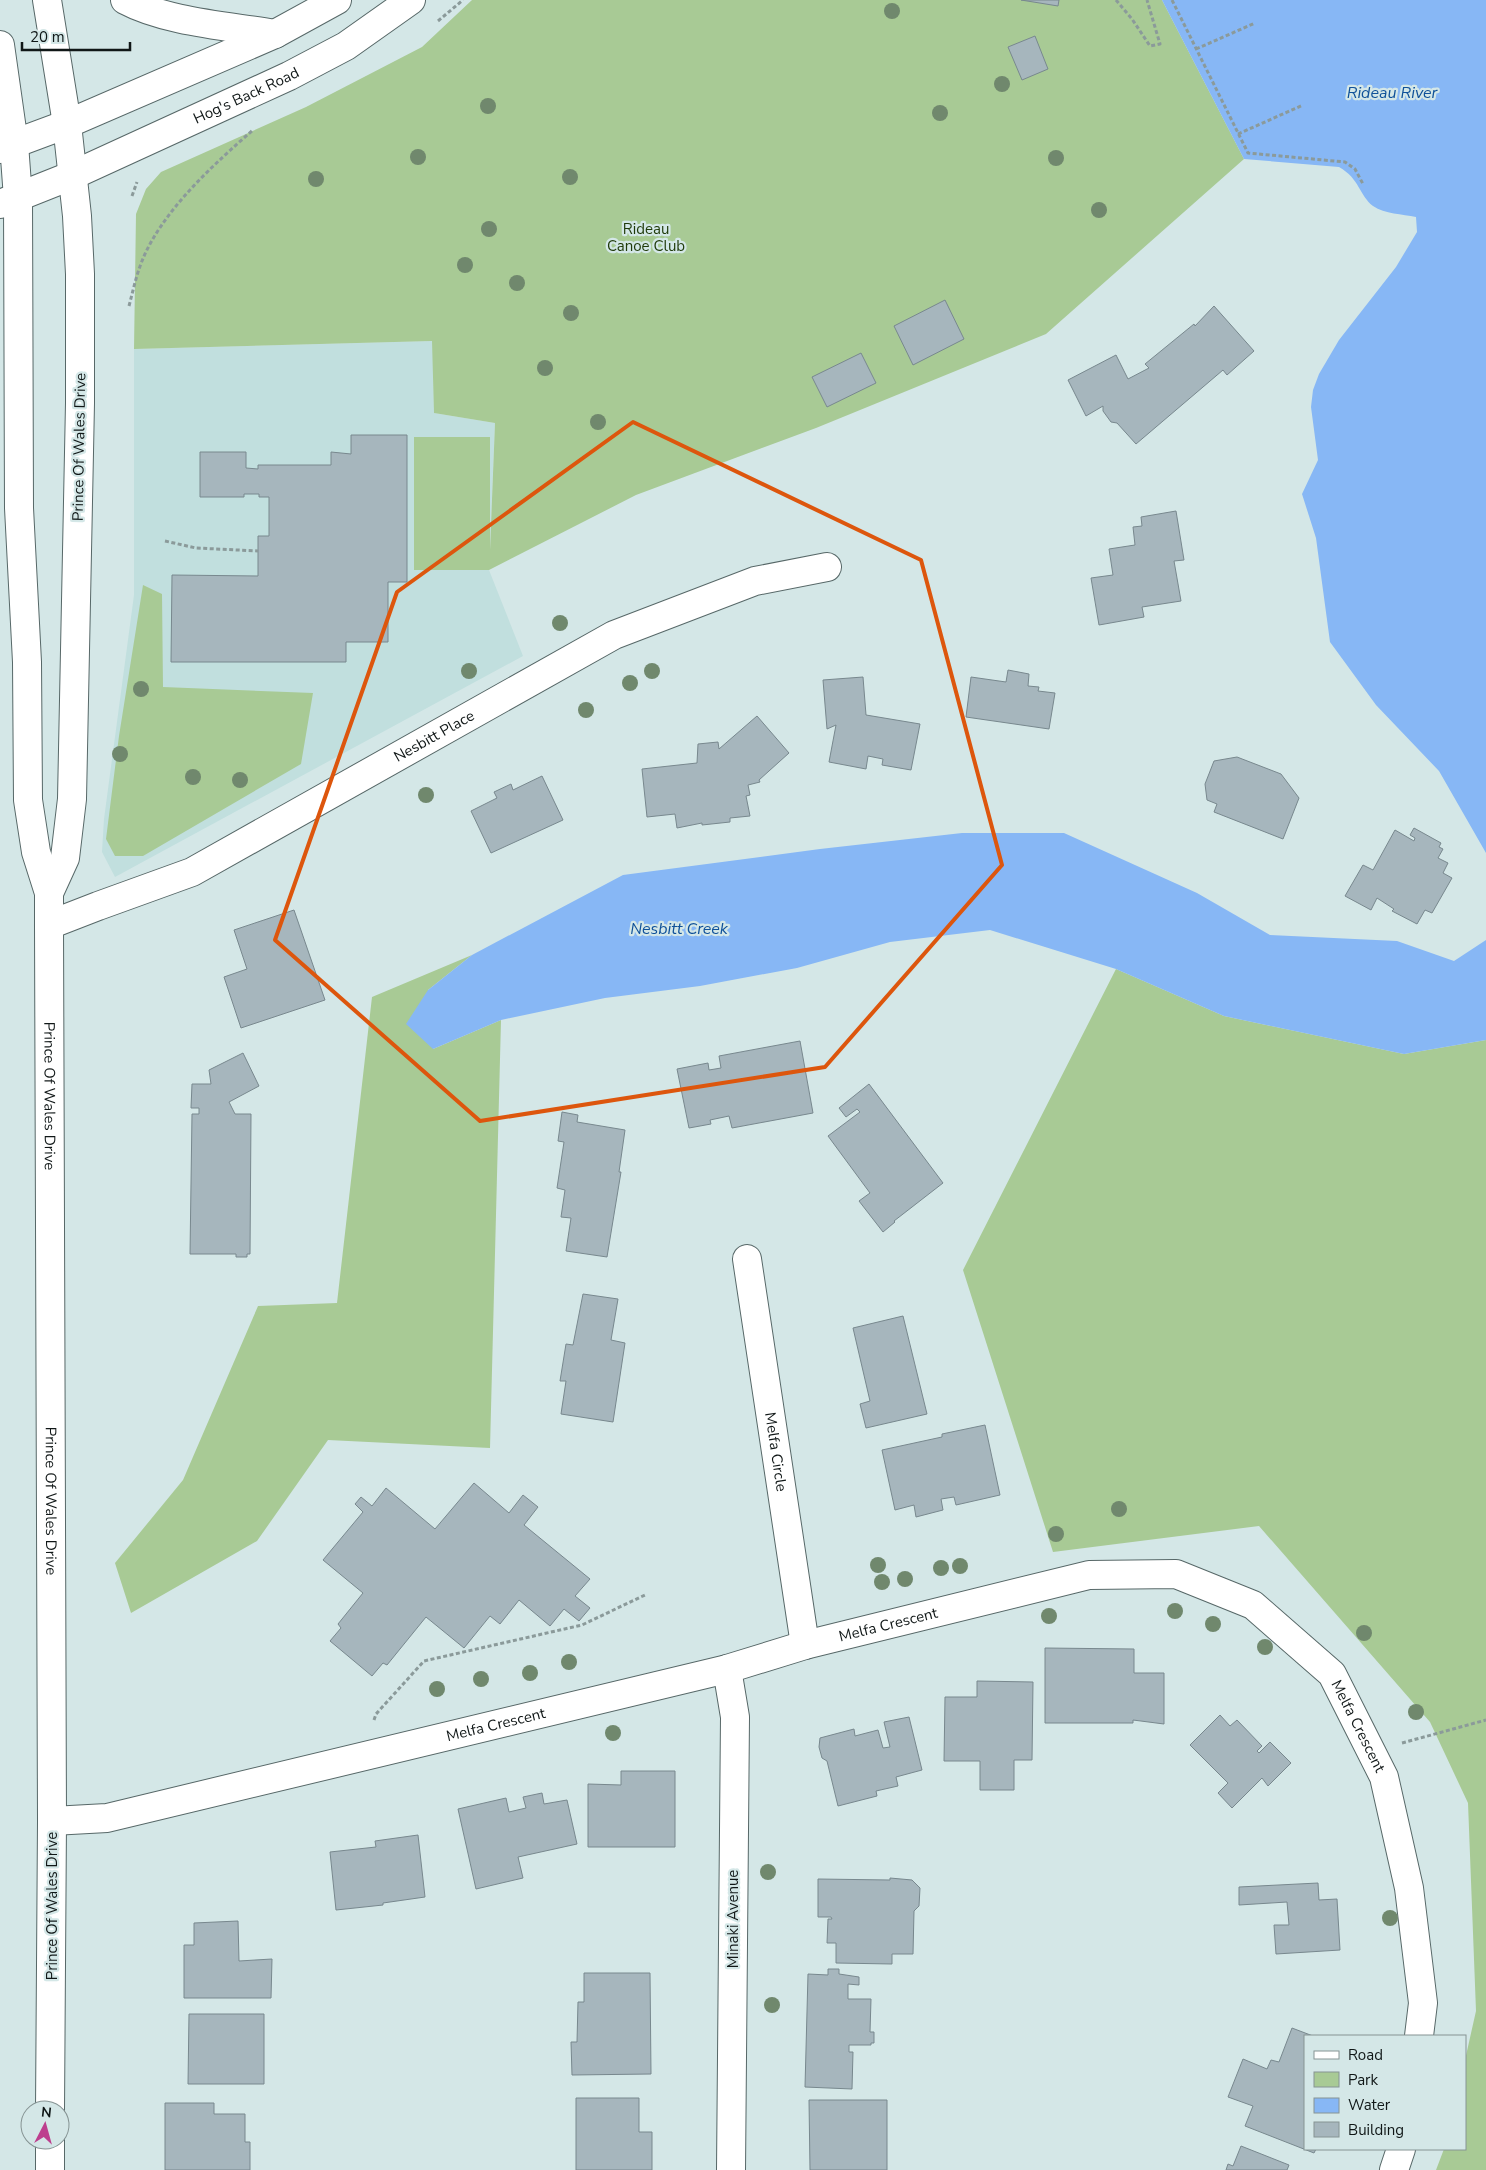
<svg xmlns="http://www.w3.org/2000/svg" width="1486" height="2170" font-family="'Nunito Sans',sans-serif">
<style>
.built{fill:#c1dfde}
.green{fill:#a8ca95}
.water{fill:#87b7f5}
.building{fill:#a6b6bd;stroke:#78888e}
.lines{fill:none;stroke-linecap:round;stroke-linejoin:round}
.minor-casing{stroke:#576868;stroke-width:30}
.secondary-casing{stroke:#576868;stroke-width:30}
.primary-casing{stroke:#576868;stroke-width:30}
.path{stroke:#8b9a9a;stroke-width:3;stroke-dasharray:4 2.5;stroke-linecap:butt}
.minor{stroke:#fff;stroke-width:28}
.secondary{stroke:#fff;stroke-width:28}
.primary{stroke:#fff;stroke-width:28}
.tree{fill:#70886d}
.marked{fill:none;stroke:#dd560d;stroke-width:4;stroke-linejoin:round}
.labels{text-anchor:middle;stroke-width:4.5;stroke-linejoin:round;paint-order:stroke}
.street-label{font-size:15px;fill:#101717;stroke:#d4e7e7}
.park-label{font-size:15px;fill:#1f3a09;stroke:#d4e7e7}
.water-label{font-size:16px;font-style:italic;fill:#0f5199;stroke:#d4e7e7}
</style>
<rect width="100%" height="100%" fill="#d4e7e7"/>
<!-- built -->
<path class="built" d="M433 341 434 413 495 423 489 570 523 656 115 877 102 852 104 819 134 595V349Z"/>
<!-- green -->
<path class="green" d="M472 0H1162L1244 159 1046 334 816 428 636 495 489 570H414V437H490V550L495 423 434 413 432 341 134 349 136 214 146 189 161 172 306 107 422 47Z
M143 585 162 594 163 687 313 693 301 764 143 856H115L106 839 119 736Z
M472 955 428 990 433 1049 501 1020 490 1448 328 1440 257 1541 131 1613 115 1563 183 1480 258 1306 337 1303 372 997Z
M1116 969 1224 1016 1404 1054 1486 1040V2170H1436L1444 2149H1465V2060L1476 2011 1468 1803 1430 1722 1259 1526 1053 1552 963 1270Z"/>
<!-- water -->
<path class="water" d="M1162 0H1486V853L1439 771 1376 705 1330 642 1316 538 1302 494 1318 460 1311 407 1313 390 1319 374 1339 340 1396 267 1417 232 1416 217C1402 214 1385 214 1373 206 1359 195 1360 179 1339 167L1244 159Z
M962 833H1064L1197 893 1270 935 1397 941 1454 961 1486 940V1040L1404 1054 1224 1016 1116 969 990 930 890 942 797 968 700 986 605 998 501 1020 433 1049 406 1024 428 990 472 955 623 875 820 849Z"/>
<!-- building -->
<path class="building" d="M1021 0H1059L1058 6Z
M1035 36 1048 69 1022 80 1008 47Z
M945 300 964 339 913 365 894 326Z
M1214 306 1254 351 1227 375 1223 370 1136 444 1117 423 1111 422 1103 411V406L1086 416 1068 380 1116 355 1128 379 1149 368 1145 364 1194 324 1195 326Z
M861 353 876 383 827 407 812 377Z
M351 435H407V582H388V642H346V662H171L172 575 258 576V536H269V497H259V494H244V497H200V452H246V468L258 469V465H331V452L351 454Z
M1176 511 1184 560 1174 561 1181 601 1142 607 1144 617 1099 625 1091 578 1113 575 1109 549 1135 545 1133 527 1142 526 1141 517Z
M1008 670 1029 674 1028 686 1039 687 1038 691 1055 693 1049 729 966 717 971 677 1006 682Z
M863 677 866 715 920 724 911 770 882 765 883 759 868 756 866 769 829 762 836 725 827 729 823 680Z
M757 716 789 753 759 780 760 782 748 785 750 795 746 796 750 816 730 818V822L702 825V823L677 828 675 814 647 817 642 769 697 763 698 744 718 742 719 749Z
M1237 757 1281 774 1299 798 1283 839 1214 812 1217 804 1207 800 1205 784 1214 761Z
M542 776 563 820 491 853 471 811 497 798 494 792 511 784 513 790Z
M1414 828 1441 843 1439 847 1443 849 1438 858 1448 863 1443 873 1452 878 1432 913 1425 910 1417 924 1392 911 1394 909 1377 898 1371 910 1345 896 1363 865 1373 870 1395 830 1414 841 1415 838 1410 835Z
M294 910 325 1000 241 1028 224 977 247 969 234 930Z
M800 1041 813 1113 732 1128 729 1116 710 1120 711 1124 689 1128 677 1069 708 1063 709 1070 721 1068 719 1056Z
M243 1053 259 1086 229 1102 235 1114H251L250 1254H247V1257H236V1254H190L192 1114H199V1108H191L192 1084H211L209 1070Z
M869 1084 943 1183 894 1221 895 1222 883 1232 859 1201 870 1193 828 1136 860 1112 857 1109 846 1117 839 1108Z
M562 1112 578 1115 577 1122 625 1130 619 1172H621L607 1257 566 1251 571 1218 561 1217 565 1190 557 1188 564 1142 558 1141Z
M583 1294 618 1299 611 1340 625 1343 613 1422 561 1414 566 1381H560L566 1344 573 1345Z
M903 1316 927 1414 866 1428 860 1404 870 1401 853 1328Z
M985 1425 1000 1495 956 1505 954 1497 941 1499 943 1510 916 1517 914 1505 895 1510 882 1450 942 1437V1434Z
M474 1483 509 1513 523 1495 538 1507 524 1525 590 1579 575 1596 590 1608 579 1621 564 1609 550 1626 519 1600 500 1624 490 1616 464 1648 426 1617 387 1665 383 1663 372 1676 330 1641 341 1628 338 1624 363 1593 323 1560 363 1512 355 1504 361 1497 372 1506 386 1488 435 1529Z
M1045 1648 1134 1649V1673H1164V1724L1133 1720V1723H1045Z
M977 1681 1033 1682 1032 1760H1014V1790H980V1761H944L945 1697H977Z
M1220 1715 1230 1726 1237 1720 1262 1746 1257 1751 1259 1753 1270 1742 1291 1763 1268 1786 1262 1778 1232 1808 1218 1793 1228 1783 1190 1745Z
M909 1717 922 1770 896 1777 898 1786 876 1791 877 1796 838 1806 827 1761 822 1758 819 1747 820 1738 854 1729 855 1736 878 1730 883 1748 890 1747 884 1722Z
M621 1771H675V1847H588V1784L621 1785Z
M542 1793 544 1804 567 1800 577 1844 518 1857 523 1878 476 1889 458 1809 506 1798 509 1812 526 1808 523 1797Z
M418 1835 425 1897 383 1903V1905L336 1910 330 1852 376 1847 375 1841Z
M890 1878 912 1880 920 1888 919 1906 914 1911 913 1954H892V1964L836 1963V1943H827L828 1919H832L831 1917H818V1879L890 1880Z
M1318 1883 1319 1900 1337 1899 1340 1950 1276 1954 1274 1925H1289L1287 1902 1239 1905V1887Z
M238 1921 239 1961 272 1959 271 1998H184V1945H194V1923Z
M828 1969H839V1974L859 1977V1985L848 1984V1999H871L870 2032H874V2043H871V2045H849V2052H853L852 2089 805 2087 808 1974 828 1975Z
M584 1973H650L651 2074 572 2075 571 2042H577L578 2002H584Z
M189 2014H264V2084H188Z
M1292 2028 1313 2036H1305V2149H1316L1314 2153 1245 2126 1253 2106 1228 2097 1243 2059 1267 2069 1271 2060 1279 2062Z
M576 2098H639V2132H652V2170H576Z
M809 2100H887V2170H810Z
M165 2103H214V2114H245V2142H250V2170H165Z
M1241 2146 1289 2165 1287 2170H1226L1228 2164 1233 2166Z"/>
<g class="lines">
<defs>
<g id="minor">
<path id="s1" d="M49 925 98 906 192 872 614 635 755 581 827 567"/>
<path id="s2" d="M747 1259 805 1645"/>
<path d="M727 1669 735 1717 731 2170"/>
<path id="s3" d="M52 1821 107 1818 727 1669 805 1645 1089 1575 1176 1574 1253 1605 1332 1674 1384 1777 1409 1888 1423 2003 1419 2036"/>
<path d="M1394 2170 1401 2149"/>
</g>
<g id="secondary">
<path d="M0 149 67 124 275 34 337 0"/>
<path id="s4" d="M0 204 73 175 289 76 346 46 411 0"/>
</g>
<g id="primary">
<path d="M47 0 67 124 77 216 80 274V403L72 799 65 858 49 893"/>
<path d="M125 0C166 22 229 26 275 34"/>
<path id="s5" d="M0 45 14 144 18 198 19 508 27 662 28 800 36 852 49 893V925L52 1821 50 2110"/>
<path d="M50 2170V2140"/>
</g>
</defs>
<!-- minor casing -->
<use href="#minor" class="minor-casing"/>
<!-- secondary casing -->
<use href="#secondary" class="secondary-casing"/>
<!-- primary casing -->
<use href="#primary" class="primary-casing"/>
<!-- path -->
<path class="path" d="M1116 0 1132 19 1150 46 1160 44 1147 0
M1172 0 1248 153 1345 162 1355 169 1363 184
M438 21 463 0
M1196 49 1255 23
M1238 134 1303 105
M132 196 137 182
M129 306C133 291 136 276 142 261 162 211 213 165 253 130
M165 541 196 548 258 551
M374 1720 376 1714 424 1661 582 1625 647 1594
M1402 1743 1486 1720"/>
<!-- minor -->
<use href="#minor" class="minor"/>
<!-- secondary -->
<use href="#secondary" class="secondary"/>
<!-- primary -->
<use href="#primary" class="primary"/>
</g>
<!-- trees -->
<g class="tree">
<circle cx="892" cy="11" r="8"/>
<circle cx="1002" cy="84" r="8"/>
<circle cx="488" cy="106" r="8"/>
<circle cx="940" cy="113" r="8"/>
<circle cx="418" cy="157" r="8"/>
<circle cx="1056" cy="158" r="8"/>
<circle cx="570" cy="177" r="8"/>
<circle cx="316" cy="179" r="8"/>
<circle cx="1099" cy="210" r="8"/>
<circle cx="489" cy="229" r="8"/>
<circle cx="465" cy="265" r="8"/>
<circle cx="517" cy="283" r="8"/>
<circle cx="571" cy="313" r="8"/>
<circle cx="545" cy="368" r="8"/>
<circle cx="598" cy="422" r="8"/>
<circle cx="560" cy="623" r="8"/>
<circle cx="469" cy="671" r="8"/>
<circle cx="652" cy="671" r="8"/>
<circle cx="630" cy="683" r="8"/>
<circle cx="141" cy="689" r="8"/>
<circle cx="586" cy="710" r="8"/>
<circle cx="120" cy="754" r="8"/>
<circle cx="193" cy="777" r="8"/>
<circle cx="240" cy="780" r="8"/>
<circle cx="426" cy="795" r="8"/>
<circle cx="1119" cy="1509" r="8"/>
<circle cx="1056" cy="1534" r="8"/>
<circle cx="878" cy="1565" r="8"/>
<circle cx="960" cy="1566" r="8"/>
<circle cx="941" cy="1568" r="8"/>
<circle cx="905" cy="1579" r="8"/>
<circle cx="882" cy="1582" r="8"/>
<circle cx="1175" cy="1611" r="8"/>
<circle cx="1049" cy="1616" r="8"/>
<circle cx="1213" cy="1624" r="8"/>
<circle cx="1364" cy="1633" r="8"/>
<circle cx="1265" cy="1647" r="8"/>
<circle cx="569" cy="1662" r="8"/>
<circle cx="530" cy="1673" r="8"/>
<circle cx="481" cy="1679" r="8"/>
<circle cx="437" cy="1689" r="8"/>
<circle cx="1416" cy="1712" r="8"/>
<circle cx="613" cy="1733" r="8"/>
<circle cx="768" cy="1872" r="8"/>
<circle cx="1390" cy="1918" r="8"/>
<circle cx="772" cy="2005" r="8"/>
</g>
<!-- marked area -->
<path class="marked" d="M633 422 921 560 1002 865 825 1067 480 1121 275 940 397 592Z"/>
<g class="labels">
<!-- street labels -->
<g class="street-label">
<text dy="5" stroke="none"><textPath href="#s4" startOffset="269">Hog's Back Road</textPath></text>
<text transform="translate(79 447) rotate(-89)" y="5">Prince Of Wales Drive</text>
<text dy="5" stroke="none"><textPath href="#s1" startOffset="430">Nesbitt Place</textPath></text>
<text dy="5" stroke="none"><textPath href="#s5" startOffset="1055">Prince Of Wales Drive</textPath></text>
<text dy="5" stroke="none"><textPath href="#s2" startOffset="195">Melfa Circle</textPath></text>
<text dy="5" stroke="none"><textPath href="#s5" startOffset="1460">Prince Of Wales Drive</textPath></text>
<text dy="5" stroke="none"><textPath href="#s3" startOffset="860">Melfa Crescent</textPath></text>
<text dy="5" stroke="none"><textPath href="#s3" startOffset="455">Melfa Crescent</textPath></text>
<text dy="5" stroke="none"><textPath href="#s3" startOffset="1400">Melfa Crescent</textPath></text>
<text transform="translate(52 1906) rotate(-90)" y="5">Prince Of Wales Drive</text>
<text transform="translate(733 1919) rotate(-90)" y="5">Minaki Avenue</text>
</g>
<!-- park labels -->
<g class="park-label">
<text x="646" y="234">Rideau<tspan x="646" dy="17">Canoe Club</tspan></text>
</g>
<!-- water labels -->
<g class="water-label">
<text x="1392" y="98">Rideau River</text>
<text x="679" y="934">Nesbitt Creek</text>
</g>
</g>
<!-- legend -->
<rect x="1304" y="2035" width="162" height="115" fill="#d4e7e7" stroke="#869494"/>
<rect x="1314" y="2051" width="25" height="8" fill="#ffffff" stroke="#869494"/>
<text x="1348" y="2060" font-size="15" fill="#101717">Road</text>
<rect x="1314" y="2072" width="25" height="15" fill="#a8ca95" stroke="#869494"/>
<text x="1348" y="2085" font-size="15" fill="#101717">Park</text>
<rect x="1314" y="2098" width="25" height="15" fill="#87b7f5" stroke="#869494"/>
<text x="1348" y="2110" font-size="15" fill="#101717">Water</text>
<rect x="1314" y="2122" width="25" height="15" fill="#a6b6bd" stroke="#869494"/>
<text x="1348" y="2135" font-size="15" fill="#101717">Building</text>
<!-- north arrow -->
<g transform="translate(45 2125) rotate(6)"><circle r="24" fill="#d4e7e7" stroke="#869494"/>
<path d="M0-4L9 19L0 12L-9 19Z" fill="#bd3f8e"/>
<text y="-8" font-size="14" font-weight="bold" text-anchor="middle" fill="#101717">N</text>
</g>
<!-- scale -->
<path d="M22 42v8h108v-8" fill="none" stroke="#101717" stroke-width="2.5"/>
<text x="30" y="42" font-size="15" fill="#101717" stroke="#d4e7e7" stroke-width="4" paint-order="stroke">20 m</text>
</svg>
